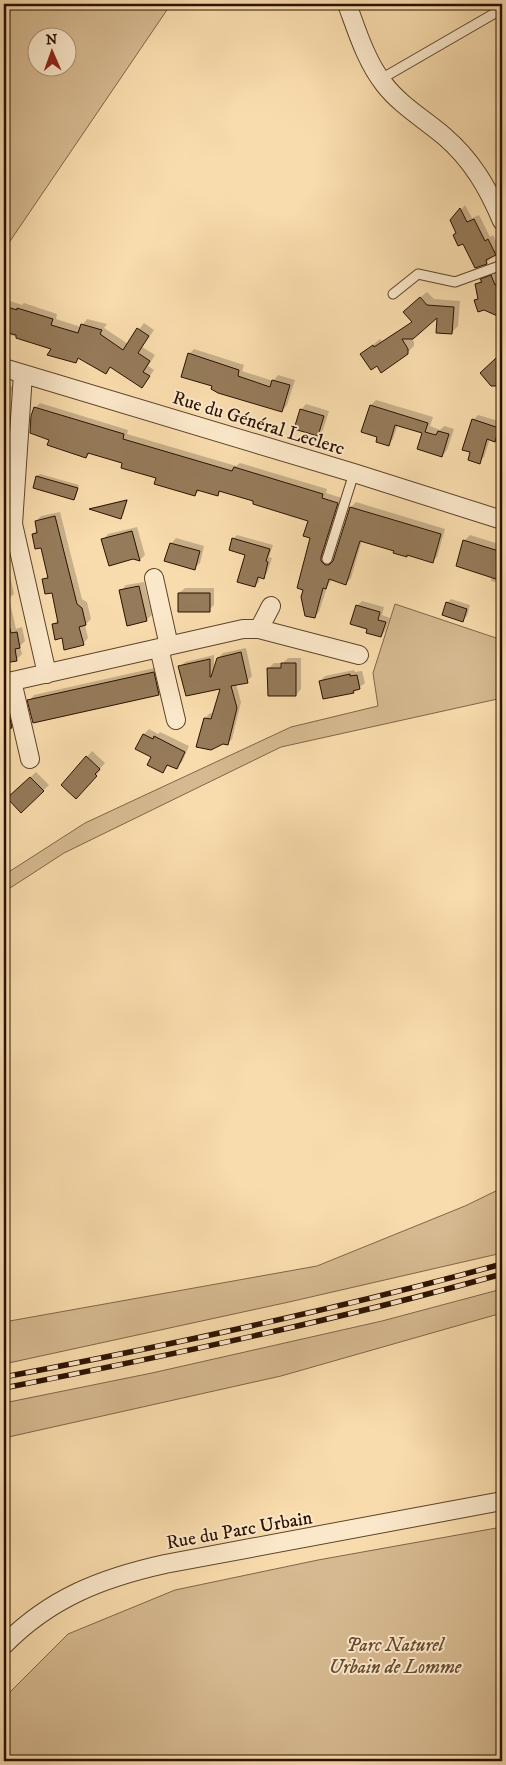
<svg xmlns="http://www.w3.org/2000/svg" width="506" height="1765" font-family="'IM FELL DW Pica',serif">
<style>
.green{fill:#d6b990;stroke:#806548;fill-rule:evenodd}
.shadow{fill:#0003}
.building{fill:#967b5a;stroke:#2b1100}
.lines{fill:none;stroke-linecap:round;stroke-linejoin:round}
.service-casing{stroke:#5e442b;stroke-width:11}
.minor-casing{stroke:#5e442b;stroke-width:20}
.service{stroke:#fbe8ca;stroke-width:9}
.minor{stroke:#fbe8ca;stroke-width:18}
.rail-casing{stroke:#2b1100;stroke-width:5.5}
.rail{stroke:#fbe8ca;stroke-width:4;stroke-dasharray:11;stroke-linecap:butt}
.labels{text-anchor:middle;stroke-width:4;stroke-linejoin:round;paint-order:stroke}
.street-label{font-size:19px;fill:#2b1100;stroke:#fbe8ca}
.park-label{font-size:19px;font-style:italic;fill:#674c32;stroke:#fbe8ca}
</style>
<rect width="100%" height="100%" fill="#f9dcad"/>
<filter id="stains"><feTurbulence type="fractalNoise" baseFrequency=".004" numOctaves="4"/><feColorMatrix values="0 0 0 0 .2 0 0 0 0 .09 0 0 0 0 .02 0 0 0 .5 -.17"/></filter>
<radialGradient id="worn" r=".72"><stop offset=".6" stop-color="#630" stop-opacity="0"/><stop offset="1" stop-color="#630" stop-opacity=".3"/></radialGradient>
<!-- green -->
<path class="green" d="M4 4H171L4 250ZM38 38H68V68H38Z
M395 604 502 640V698L281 747 64 853 4 892V875L85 823 291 727 378 706 373 673Z
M502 1188V1253L289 1302 4 1364V1322L317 1266 465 1206Z
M502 1289V1313L281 1376 4 1438V1403L152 1373 382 1321Z
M502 1527V1761H4V1698L68 1634 175 1590 318 1560Z"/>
<!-- shadow -->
<path class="shadow" d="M465 205 472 218 479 215 490 237 493 235 500 249 491 256V258L486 263 457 232 452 220Z
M496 271 502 283V322L500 323 497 314 475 301 479 297 477 284 487 275Z
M427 292 434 299 460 301 458 326 451 333 438 315 412 338 414 342V346L407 353 377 365 362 354 380 339 382 341 413 321 411 305Z
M4 299 22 305 24 303 57 314 56 319 81 327 87 319 107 324 104 328 128 344 144 323 154 330 142 347 155 355 148 366 154 370 147 380 111 366 106 372 79 357 75 361 53 348 4 333Z
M194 349 244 365 242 371 273 381 278 375 295 380 287 405 282 411 213 385 189 354Z
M502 354V385L492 384 481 373Z
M4 384 13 387 4 419Z
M376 400 433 417 430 426 440 430 444 426 454 429 447 450 442 456 424 432 398 424 393 439 388 444 379 436 363 431 371 405Z
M40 403 128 430 127 434 236 466 240 463 327 489 326 493 342 498 327 558 331 561 335 560 351 507 356 502 445 529 437 557 432 561 408 554 406 556 395 550 362 540 351 578 346 583 332 579 327 587 319 612 314 617 312 537 309 520 222 490 217 495 200 490 195 495 124 462 91 452 86 457 51 439 35 408Z
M306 404 329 411 323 430 318 435 301 410Z
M478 415 502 422 499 435 494 440 490 439 484 457 479 462 472 451 473 420Z
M40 474 79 485 76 497 74 499 34 487 37 476Z
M502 490V502L498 501Z
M128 499 123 515 121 517 91 508Z
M60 512 82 599 87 602 91 619 85 625 88 638 83 644 63 637 54 624 58 619 53 591 44 580 48 575 42 546 33 534 38 529 36 521 41 516Z
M137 527 145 555 140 560 133 558 103 540 108 534Z
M237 535 273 545 269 557 272 558 267 573 263 577 260 576 259 582 255 586 246 554 233 539Z
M470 535 502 545V584L491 581 492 576 464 541Z
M176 538 204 546 200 563 194 568 171 544Z
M4 547 14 594 9 598 16 629 22 627 25 641 20 646 22 654 17 659 4 662Z
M144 582 152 615 146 620 121 591 126 585Z
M185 588H214V605L209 610 179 593Z
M451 599 470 605 467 616 463 620 447 603Z
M362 601 384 607 382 615 390 618 385 631 381 636 369 629 357 606Z
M246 648 252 676 247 681 236 684 241 702 232 739 227 744 205 718 210 713 214 714 222 687 180 667 185 662 214 655V669L218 658 223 653Z
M288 658H301V689L296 695 268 669 274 663H283Z
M159 667 164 688 158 694 29 701 34 695Z
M354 670 355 672 362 671 365 683 353 692 320 681 325 676Z
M12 700 17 721 11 726 4 728V702Z
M149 729 158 734 160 732 189 746 182 762 176 767 169 764 162 772 153 756 144 734Z
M92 751 105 763 100 769 101 770 76 797 63 785Z
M36 772 49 785 21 811 9 798Z"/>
<!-- building -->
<path class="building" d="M460 208 467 222 474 219 485 241 488 239 496 255 486 260 487 264 475 268 463 244 458 246 453 235 456 233 450 220Z
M491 275 495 285 497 284 502 297V318L484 310 478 312 474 300 478 299 475 284 482 282 480 279Z
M420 297 427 305 454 307 452 334 436 333 437 318 413 339H402L408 349V354L381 373 377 366 371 370 360 354 373 345 374 347 412 322 403 312Z
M4 306 17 310V308L53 319 51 325 78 333 81 324 102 330 100 334 123 350 137 328 149 336 138 353 150 361 143 372 150 376 142 388 110 367 106 374 78 358 76 363 47 355 51 349 16 338V335L4 332Z
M188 353 239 370 238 376 270 387 272 380 290 385 282 412 218 393 211 389 212 386 181 377Z
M496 358 502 365V386H491L480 373Z
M370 405 428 423 425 432 436 435 438 431 449 434 442 457 417 449 422 433 395 425 389 446 376 442 377 437 361 432Z
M34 407 124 434 123 439 232 471 234 467 323 494 322 498 338 503 321 557V561L325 565H329L333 561 350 507 441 534 433 563 407 555V557L393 553 394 551 360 541 346 585 329 579 326 589 323 588 315 618 305 616 301 597 303 590 297 588 310 538 303 536 308 521 253 504V501L219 491 218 496 197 490 195 496 154 484 156 478 121 468 122 463 88 453 86 458 47 445 49 440 30 433 31 416Z
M300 409 324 416 318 436 294 429Z
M472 419 499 428 495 442 487 439 480 464 468 460 470 452 462 450Z
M36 476 78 488 74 500 33 488Z
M127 500 121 519 89 509Z
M55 516 77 604 82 608 86 625 79 627 84 645 64 650 62 638 55 640 52 624 58 623 52 593 45 594 42 579 48 578 41 548 35 549 32 534 37 533 35 521Z
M132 531 140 561 133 559 109 566 101 539Z
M232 538 270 549 266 561 268 562 264 579 258 577 255 587 237 582 245 555 229 550Z
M463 540 502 552V581L456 566Z
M170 543 200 551 195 570 164 561Z
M139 586 147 621 127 626 119 590Z
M178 593H210V612H178Z
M446 602 467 609 463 622 442 615Z
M356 605 380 612 378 620 386 622 381 637 366 633 367 629 350 624Z
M4 625H9L11 633 17 632 20 648 15 649 17 661 4 663Z
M241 652 248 683 231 686 237 708 228 745 223 744 211 750 196 747 204 718 211 719 220 689 186 696 178 666 210 659V677H211L217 658Z
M281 663H296V696H268L267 668H281Z
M154 672 159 695 33 723 27 700Z
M350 674V676L357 675 360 689 353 691 354 693 323 699 319 681Z
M4 705H7L12 728 4 729Z
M143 734 153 739 154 736 185 752 177 769 167 765 163 773 147 765 151 757 135 749Z
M86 756 100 769 95 774 97 776 76 799 61 785Z
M30 777 44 791 21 813 7 798Z"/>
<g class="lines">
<defs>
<path id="service" d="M381 79 502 9
M393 294 418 274 455 282 502 265
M327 559 354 473"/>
<path id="minor" d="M347 4C357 31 366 61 384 84 400 105 424 119 444 136 472 160 488 188 502 221
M4 368 354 473 502 520
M23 374 13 524 47 674
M154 578 169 646
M259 629 271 606
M159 648 176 720
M12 681 30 759
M4 683 243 629H259L359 655
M4 1645C50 1598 102 1578 165 1564L502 1501"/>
</defs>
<!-- service casing -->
<use href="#service" class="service-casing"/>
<!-- minor casing -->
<use href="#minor" class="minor-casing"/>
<!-- service -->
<use href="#service" class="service"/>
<!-- minor -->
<use href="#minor" class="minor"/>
<defs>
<path id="rail" d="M4 1377C171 1345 338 1309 502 1264
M4 1388C171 1355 338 1320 502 1274"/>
</defs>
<!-- rail casing -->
<use href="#rail" class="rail-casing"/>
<!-- rail -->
<use href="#rail" class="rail"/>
</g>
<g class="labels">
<!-- street labels -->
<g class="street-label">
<text transform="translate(259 422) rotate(17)" y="7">Rue du Général Leclerc</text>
<text transform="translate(239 1529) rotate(-10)" y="7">Rue du Parc Urbain</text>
</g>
<!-- park labels -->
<g class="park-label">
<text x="395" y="1651">Parc Naturel<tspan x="395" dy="22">Urbain de Lomme</tspan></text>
</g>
</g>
<!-- margin -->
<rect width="506" height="1765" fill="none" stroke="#f9dcad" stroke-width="20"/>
<rect x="5" y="5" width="496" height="1755" fill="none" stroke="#2b1100" stroke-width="2.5"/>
<rect x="10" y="10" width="486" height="1745" fill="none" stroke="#2b1100"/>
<!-- north arrow -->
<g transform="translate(52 52) rotate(358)"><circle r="24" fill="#fbe8ca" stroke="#a89279"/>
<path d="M0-4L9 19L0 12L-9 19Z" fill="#8f2418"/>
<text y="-8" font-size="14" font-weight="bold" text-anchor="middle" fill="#2b1100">N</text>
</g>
<rect width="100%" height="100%" filter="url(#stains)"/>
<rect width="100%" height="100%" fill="url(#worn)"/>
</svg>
